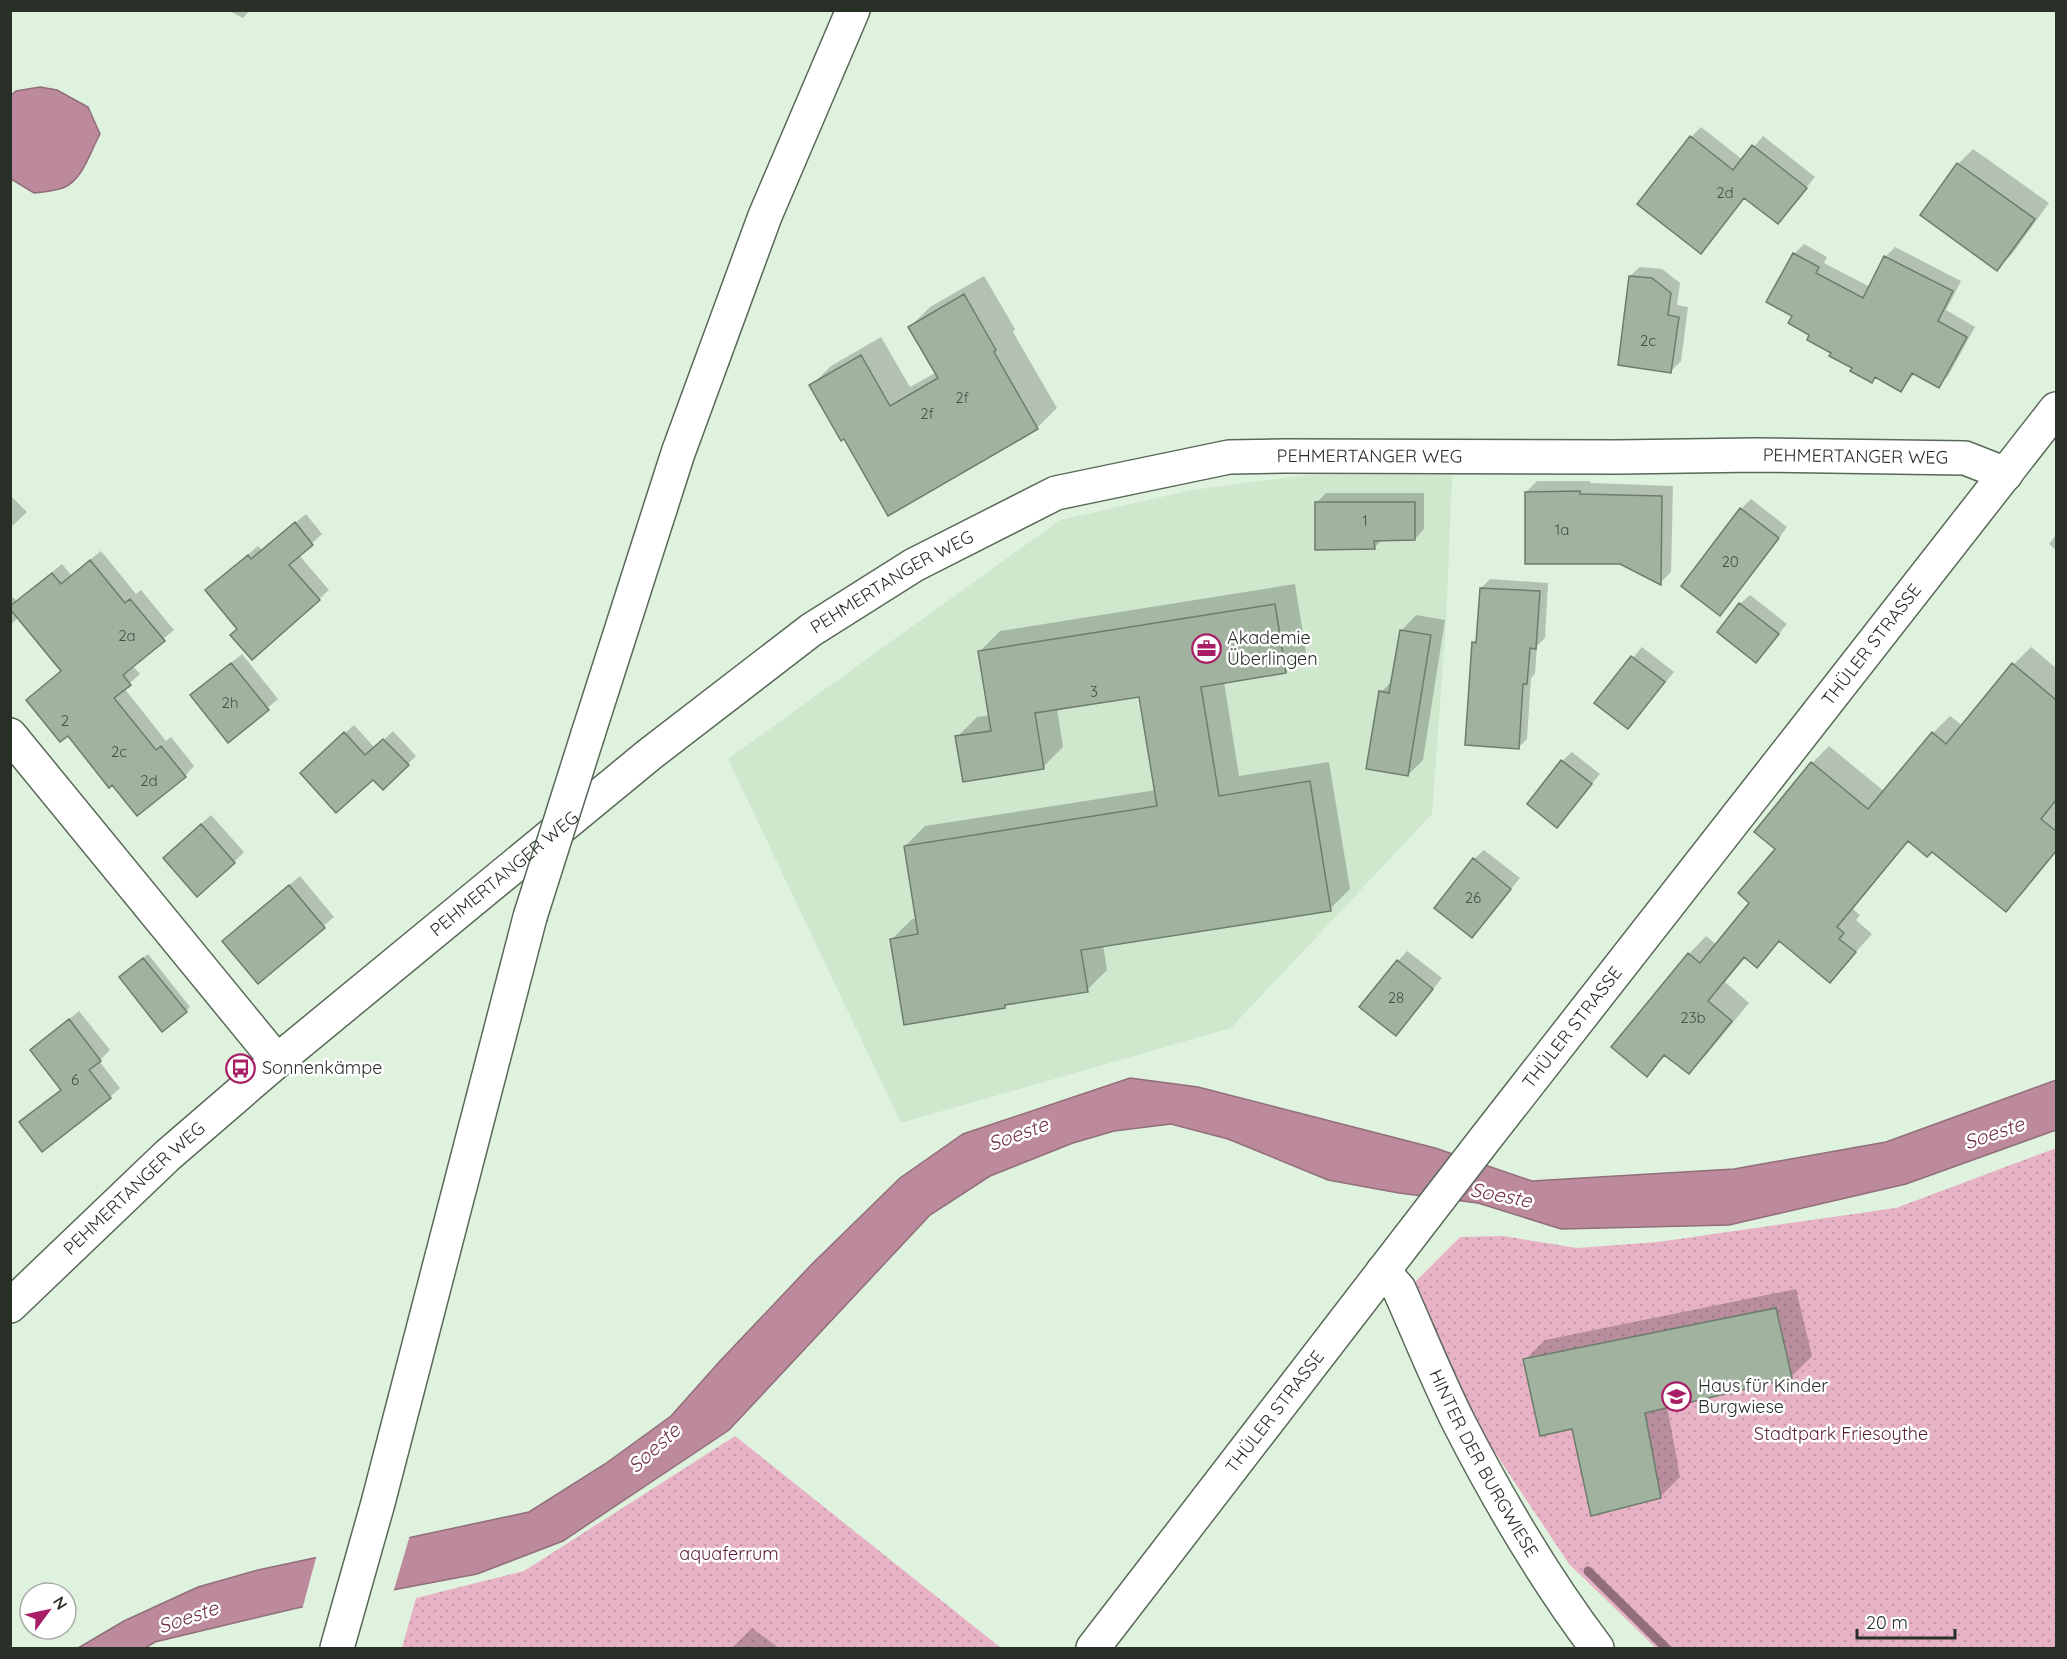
<svg xmlns="http://www.w3.org/2000/svg" width="2067" height="1659" font-family="Quicksand,sans-serif">
<style>
.built{fill:#cfe7cc}
.park{fill:url(#park-dots)}
.water{fill:#bd899d;stroke:#906e7a;stroke-width:1.5}
.pier{fill:#dff2de}
.shadow{fill:#0003}
.lines{fill:none;stroke-linecap:round;stroke-linejoin:round}
.stream{stroke:#906e7a;stroke-width:9}
.building{fill:#a1b39f;stroke:#6c7d6b;stroke-width:1.5}
.minor-casing{stroke:#586957;stroke-width:36}
.highway-casing{stroke:#586957;stroke-width:36}
.minor{stroke:#fff;stroke-width:33}
.highway{stroke:#fff;stroke-width:33}
.highway-bridge-casing{stroke:#586957;stroke-width:36;stroke-linecap:butt}
.highway-bridge{stroke:#fff;stroke-width:33}
.labels{text-anchor:middle;stroke-width:5;stroke-linejoin:round;paint-order:stroke}
.number-label{font-size:15px;fill:#465045}
.street-label{font-size:18px;fill:#282f27;stroke:#fff}
.poi-label{font-size:18px;fill:#282f27;stroke:#fff;text-anchor:start}
.park-label{font-size:18px;fill:#5a1b39;stroke:#fff}
.water-label{font-size:20px;font-style:italic;fill:#72304d;stroke:#fff}
</style>
<defs>
<pattern id="park-dots" width="8" height="8" patternUnits="userSpaceOnUse" patternTransform="scale(1.5)"><rect width="8" height="8" fill="#e7b2c6"/><path d="M2 2h.1M6 6h.1" fill="none" stroke="#c699aa" stroke-width="1.8" stroke-linecap="round"/></pattern>
</defs>
<rect width="100%" height="100%" fill="#dff2de"/>
<!-- built -->
<path class="built" d="M1307 475H1452L1446 623 1432 814 1231 1028 901 1123 728 759 1060 520 1192 490Z"/>
<!-- park -->
<path class="park" d="M2056 1148V1648H1656L1569 1564 1468 1412 1415 1282 1460 1237 1503 1236 1577 1248 1658 1242 1896 1208Z
M735 1436 1001 1648H402L416 1598 524 1571Z"/>
<!-- water -->
<path class="water" d="M40 87 57 90 88 107 100 134C90 152 83 180 63 188 54 191 43 192 34 193L11 179V95L16 91Z
M1130 1078 1198 1087 1435 1148 1532 1181 1734 1169 1886 1142 2056 1080V1130L1906 1184 1729 1225 1561 1229 1478 1203 1399 1193 1328 1180 1228 1139 1171 1124 1114 1131 1073 1143 990 1176 930 1215 729 1430 563 1541 477 1574 297 1608 155 1642 145 1648H78L124 1621 198 1587 258 1570 529 1512 605 1464 671 1416 720 1361 812 1264 900 1178 963 1134Z"/>
<!-- pier -->
<path class="pier" d="M410 1535 393 1593 302 1610 317 1554Z"/>
<!-- shadow -->
<path class="shadow" d="M227 10H250L243 18Z
M1701 127 1743 160 1763 136 1815 177 1778 222 1746 197 1700 252 1691 137Z
M1973 149 2049 203 2012 254 1997 269 1922 214 1958 164Z
M1804 244 1827 257 1824 263 1870 287 1885 257 1895 247 1961 281 1946 310 1975 327 1948 376 1938 386 1915 373 1901 390 1876 376 1872 381 1811 335 1794 315V254Z
M1640 267 1662 269 1680 283 1677 305 1688 307 1681 361 1671 371 1630 276Z
M984 276 1015 329 1013 332 1057 408 1037 428 845 437 811 386 831 366 881 337 910 387 937 372 910 327 930 307Z
M1537 481H1590V483L1673 486 1671 572 1660 583 1526 492Z
M1326 493H1424V529L1415 539H1383L1374 548 1316 503Z
M10 495 27 512 10 528Z
M1751 499 1787 527 1729 604 1719 614 1741 509Z
M306 514 322 534 299 555 329 590 319 599 239 629 207 590 258 546 262 550Z
M2056 535V550L2049 544Z
M101 551 136 594 141 590 174 630 132 665 140 674 124 688 166 741 171 737 194 766 185 776 68 734 28 700 63 670 19 617 10 625V595L17 601 62 564 71 575Z
M1490 579 1548 583 1545 638 1537 646 1535 674 1531 678 1527 739 1518 748 1473 643 1477 639 1481 588Z
M1295 584 1306 652 1286 672 1224 682 1239 776 1329 762 1350 889 1330 909 1103 945 1107 970 1087 990 1009 1003 1005 1007 892 939 912 919H917L905 846 925 826 1156 790 1140 695 1057 708 1063 747 1043 767 957 737 977 717 990 715 980 651 1000 631Z
M1750 595 1787 624 1756 661 1740 604Z
M1416 615 1445 620 1423 760 1408 775 1381 692 1393 680 1401 631Z
M1642 647 1674 672 1628 727 1596 703Z
M2031 647 2056 668V852L2023 893 2006 910 1932 850 1909 840 1853 909 1860 915 1856 920 1872 934 1830 981 1781 940 1757 966 1746 957 1725 982 1749 1003 1706 1055 1689 1072 1666 1055 1647 1075 1689 954 1706 936 1717 945 1751 903 1777 849 1812 763 1829 746 1885 792 1933 733 1950 716 1963 726 2014 664Z
M242 654 278 699 229 741 192 695Z
M354 725 375 748 393 731 416 756 383 788 373 778 310 764Z
M1572 752 1600 774 1557 826 1562 761Z
M211 815 244 852 234 862 174 848Z
M1484 850 1520 878 1472 936 1474 859Z
M300 876 334 917 258 982 234 931Z
M1407 951 1442 978 1396 1034 1398 961Z
M148 954 190 1007 186 1011 126 972Z
M79 1011 110 1050 99 1061 120 1088 110 1097 21 1123 62 1089 32 1050Z
M1796 1289 1812 1356 1792 1376 1667 1406 1680 1477 1660 1497 1573 1427 1525 1360 1545 1340Z
M752 1628 779 1648H732Z"/>
<g class="lines">
<!-- stream -->
<path class="stream" d="M1588 1571 1666 1648"/>
</g>
<!-- building -->
<path class="building" d="M1690 136 1733 170 1752 145 1807 188 1778 224 1744 198 1701 254 1637 204Z
M1957 163 2035 219 1997 271 1920 215Z
M1793 253 1819 267 1816 273 1863 298 1884 256 1953 291 1938 321 1967 337 1939 388 1912 373 1901 392 1875 377 1872 383 1850 371 1852 368 1829 356 1831 353 1807 340 1809 335 1788 323 1792 316 1766 302Z
M1629 276 1652 278 1671 293 1668 315 1679 317 1671 373 1618 365Z
M964 294 996 350 994 352 1038 429 888 516 844 439 841 441 809 385 861 355 890 406 938 378 908 327Z
M1580 491V494L1662 496 1661 585 1620 564H1525V492Z
M1315 502H1415V540L1374 541 1375 549 1315 550Z
M1740 508 1779 538 1720 616 1681 586Z
M295 522 313 545 289 565 320 600 252 660 230 635 237 629 205 590 248 555 251 559Z
M90 560 125 603 130 599 165 641 123 675 131 685 114 698 156 750 161 746 186 777 137 816 112 785 109 788 68 736 60 742 26 700 61 671 10 609V606L52 573 61 584Z
M1480 588 1540 591 1536 649 1530 648 1527 684H1523L1519 749 1465 745 1472 642 1476 643Z
M1739 603 1779 634 1756 663 1717 632Z
M1275 604 1286 673 1201 687 1219 796 1310 781 1331 911 1081 950 1088 992 1005 1005V1008L904 1025 890 939 918 934 904 846 1157 806 1139 697 1035 713 1044 769 963 782 955 736 991 731 978 651Z
M1400 630 1431 635 1408 776 1366 769 1379 691 1389 693Z
M1631 656 1665 682 1628 729 1594 703Z
M231 663 269 710 228 743 190 695Z
M2012 663 2056 700V800L2041 819 2056 831V851L2006 912 1932 852 1927 857 1908 841 1837 927 1844 933 1839 939 1856 952 1830 983 1779 941 1757 968 1744 957 1708 1001 1732 1021 1689 1074 1664 1055 1647 1077 1611 1047 1688 953 1700 963 1749 903 1738 893 1775 849 1754 832 1811 762 1868 809 1932 732 1946 744Z
M344 732 365 755 383 739 409 765 383 790 373 780 336 813 300 773Z
M1561 760 1592 784 1557 828 1527 804Z
M201 824 235 863 197 897 163 858Z
M1473 858 1511 889 1472 938 1434 908Z
M289 885 325 928 258 984 222 941Z
M143 958 187 1012 162 1032 119 977Z
M1397 960 1433 989 1396 1036 1359 1007Z
M69 1019 101 1061 89 1070 111 1098 42 1152 19 1122 61 1090 30 1050Z
M1776 1308 1792 1378 1645 1413 1661 1498 1591 1516 1572 1429 1540 1436 1523 1359Z"/>
<g class="lines">
<defs>
<g id="minor">
<path d="M10 735 277 1061"/>
<path id="s1" d="M1383 1271 1399 1289C1419 1334 1437 1379 1459 1423 1499 1501 1544 1578 1597 1648"/>
<path id="s2" d="M10 1306 168 1155 277 1061 650 754 811 630 914 565 1056 493 1229 457 1284 456 1618 457 1755 455 1965 458 2006 474"/>
<path id="s3" d="M1093 1648 1485 1139 2056 409"/>
</g>
<path id="highway" d="M588 734 678 453 765 216 853 10
M337 1648 378 1503 530 917"/>
</defs>
<!-- minor casing -->
<use href="#minor" class="minor-casing"/>
<!-- highway casing -->
<use href="#highway" class="highway-casing"/>
<!-- minor -->
<use href="#minor" class="minor"/>
<!-- highway -->
<use href="#highway" class="highway"/>
<defs>
<path id="highway-bridge" d="M530 917 588 734"/>
</defs>
<!-- highway-bridge casing -->
<use href="#highway-bridge" class="highway-bridge-casing"/>
<!-- highway-bridge -->
<use href="#highway-bridge" class="highway-bridge"/>
</g>
<!-- icons -->
<defs>
<symbol id="office-ring" viewBox="-11 -11 22 22"><circle r="9.5" fill="#fff" stroke="#a71e66" stroke-width="1.5"/><path d="M-6-3h4V-5.5h4V-3h4V5H-6ZM-1-4.5V-3h2v-1.5ZM-6 0V1H6V0Z" fill="#a71e66"/></symbol>
<symbol id="bus-ring" viewBox="-11 -11 22 22"><circle r="9.5" fill="#fff" stroke="#a71e66" stroke-width="1.5"/><path d="M-5-6H5V4H4V6H2V4H-2V6H-4V4H-5ZM-3.5-4V0h7V-4ZM-3.5 1.2v1.5H-2V1.2ZM2 1.2v1.5H3.5V1.2Z" fill="#a71e66"/></symbol>
<symbol id="school-ring" viewBox="-11 -11 22 22"><circle r="9.5" fill="#fff" stroke="#a71e66" stroke-width="1.5"/><path d="M0-5L7-2L0 1L-7-2ZM-4 1L0 2.5L4 1V4Q0 6-4 4Z" fill="#a71e66"/></symbol>
</defs>
<g fill-rule="evenodd">
<use href="#office-ring" x="1190" y="632" width="33" height="33"/>
<use href="#bus-ring" x="224" y="1052" width="33" height="33"/>
<use href="#school-ring" x="1660" y="1380" width="33" height="33"/>
</g>
<g class="labels">
<!-- number labels -->
<g class="number-label">
<text x="1725" y="198">2d</text>
<text x="1648" y="346">2c</text>
<text x="962" y="403">2f</text>
<text x="927" y="419">2f</text>
<text x="1365" y="526">1</text>
<text x="1562" y="535">1a</text>
<text x="1730" y="567">20</text>
<text x="127" y="641">2a</text>
<text x="1094" y="697">3</text>
<text x="230" y="708">2h</text>
<text x="65" y="726">2</text>
<text x="119" y="757">2c</text>
<text x="149" y="786">2d</text>
<text x="1473" y="903">26</text>
<text x="1396" y="1003">28</text>
<text x="1693" y="1023">23b</text>
<text x="75" y="1085">6</text>
</g>
<!-- street labels -->
<g class="street-label">
<text dy="6" stroke="none"><textPath href="#s2" startOffset="1647">PEHMERTANGER WEG</textPath></text>
<text dy="6" stroke="none"><textPath href="#s2" startOffset="2133">PEHMERTANGER WEG</textPath></text>
<text dy="6" stroke="none"><textPath href="#s2" startOffset="1143">PEHMERTANGER WEG</textPath></text>
<text dy="6" stroke="none"><textPath href="#s3" startOffset="1270">THÜLER STRASSE</textPath></text>
<text dy="6" stroke="none"><textPath href="#s2" startOffset="657">PEHMERTANGER WEG</textPath></text>
<text dy="6" stroke="none"><textPath href="#s3" startOffset="784">THÜLER STRASSE</textPath></text>
<text dy="6" stroke="none"><textPath href="#s2" startOffset="171">PEHMERTANGER WEG</textPath></text>
<text dy="6" stroke="none"><textPath href="#s3" startOffset="298">THÜLER STRASSE</textPath></text>
<text dy="6" stroke="none"><textPath href="#s1" startOffset="218">HINTER DER BURGWIESE</textPath></text>
</g>
<!-- poi labels -->
<g class="poi-label">
<text x="1227" y="644">Akademie<tspan x="1227" dy="21">Überlingen</tspan></text>
<text x="262" y="1074">Sonnenkämpe</text>
<text x="1698" y="1392">Haus für Kinder<tspan x="1698" dy="21">Burgwiese</tspan></text>
</g>
<!-- park labels -->
<g class="park-label">
<text x="1841" y="1440">Stadtpark Friesoythe</text>
<text x="729" y="1560">aquaferrum</text>
</g>
<!-- water labels -->
<g class="water-label">
<text transform="translate(1994 1133) rotate(-19)" y="7">Soeste</text>
<text transform="translate(1018 1134) rotate(-20)" y="7">Soeste</text>
<text transform="translate(1501 1195) rotate(11)" y="7">Soeste</text>
<text transform="translate(654 1448) rotate(-42)" y="7">Soeste</text>
<text transform="translate(188 1617) rotate(-19)" y="7">Soeste</text>
</g>
</g>
<!-- border -->
<rect width="2067" height="1659" fill="none" stroke="#282f27" stroke-width="24"/>
<!-- north arrow -->
<g transform="translate(48 1611) rotate(57)"><circle r="28" fill="#ffffff" stroke="#a9aca9" stroke-width="1.5"/>
<path d="M0-4.5L10 22L0 15L-10 22Z" fill="#a71e66"/>
<text y="-9" font-size="16" font-weight="bold" text-anchor="middle" fill="#282f27">N</text>
</g>
<!-- scale -->
<path d="M1857 1629v9h98v-9" fill="none" stroke="#282f27" stroke-width="3"/>
<text x="1866" y="1629" font-size="18" fill="#282f27" stroke="#ffffff" stroke-width="4.5" paint-order="stroke">20 m</text>
</svg>
